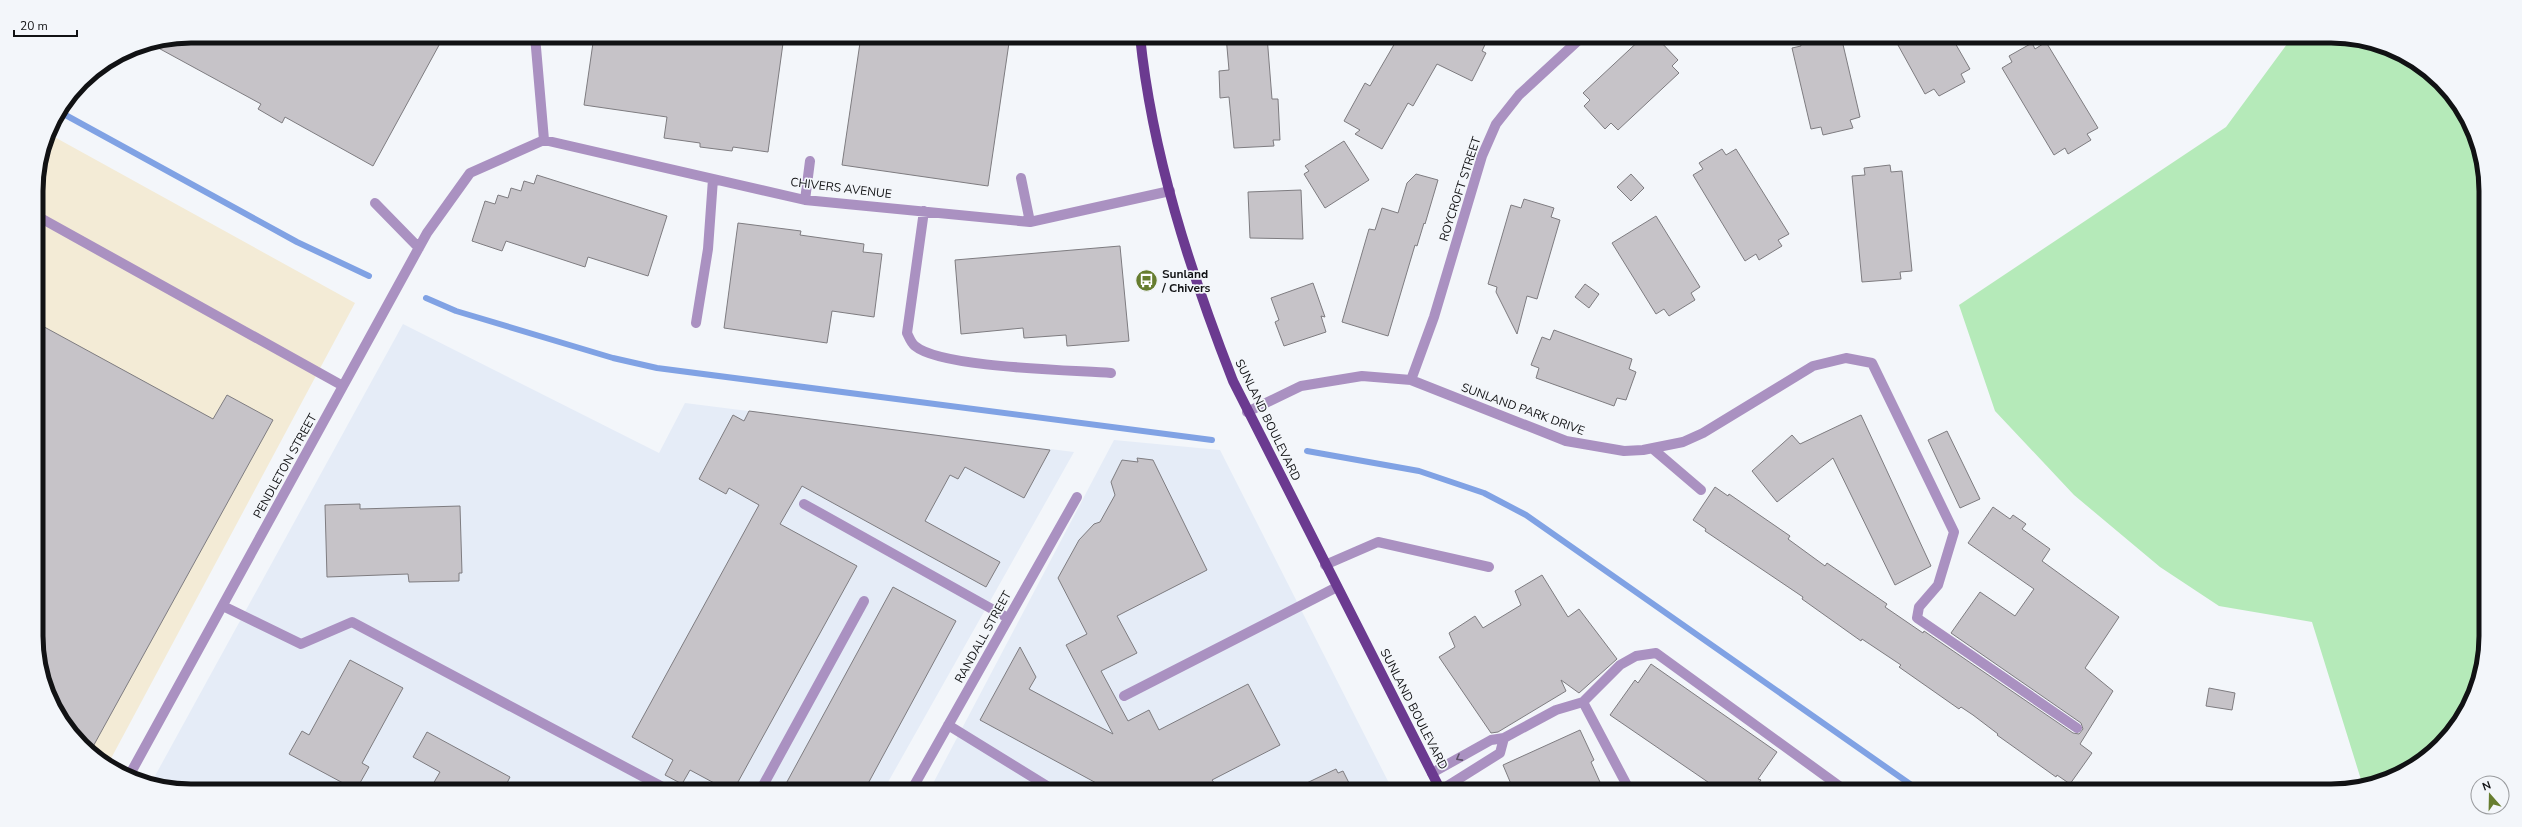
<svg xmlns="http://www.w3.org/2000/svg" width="2522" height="827" font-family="'Nunito Sans',sans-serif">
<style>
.commercial{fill:#f3ebd6}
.built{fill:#e5ecf7}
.green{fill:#b5eab9}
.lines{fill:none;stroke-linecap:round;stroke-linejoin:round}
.stream{stroke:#80a2e4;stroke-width:6}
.building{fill:#c6c3c8;stroke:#7e7c80}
.minor{stroke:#aa91c1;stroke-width:10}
.major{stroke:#6b3a90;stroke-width:10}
.oneway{stroke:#5e526a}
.labels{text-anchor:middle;stroke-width:3.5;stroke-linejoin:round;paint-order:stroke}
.street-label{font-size:12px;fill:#111214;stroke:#f3f6fa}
.poi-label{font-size:12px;font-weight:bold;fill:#111214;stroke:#f3f6fa;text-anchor:start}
.rim{fill:none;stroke:#111214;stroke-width:5}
</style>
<rect width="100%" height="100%" fill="#f3f6fa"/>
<!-- commercial -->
<path class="commercial" d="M49 134 355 303 107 766 75 738 52 704 39 666 36 181Z"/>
<!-- built -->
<path class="built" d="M403 324 659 453 685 403 1074 452 883 791H191L150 785Z
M1114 440 1220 450 1393 791H929Z"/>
<!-- green -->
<path class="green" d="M2293 36C2318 36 2347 34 2372 42 2412 54 2453 84 2470 123 2475 135 2479 149 2483 161L2486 636 2481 676 2460 722 2425 759 2381 783 2363 786 2312 622 2219 606 2160 567 2074 495 1995 411 1959 305 2226 127Z"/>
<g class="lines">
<!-- stream -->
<path class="stream" d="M60 112 297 242 369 276
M426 298 456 311 613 358 657 368 1212 440
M1307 451 1419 471 1484 493 1526 515 1920 791"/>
</g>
<!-- building -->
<path class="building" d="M191 36H444L373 166 285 117 282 123 258 109 261 104 151 44Z
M594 36H784L768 152 733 147 732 151 700 147V143L664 138 667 117 584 105Z
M861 36H1010L988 186 842 165Z
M1226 36H1267L1272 99H1278L1280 140H1273L1274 146 1234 148 1229 97 1220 98 1219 71 1229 70Z
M1399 36H1489L1482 51 1486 53 1472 81 1437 64 1413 106 1408 103 1382 149 1355 134 1360 130 1344 121 1365 83 1370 86Z
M1644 36 1651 44 1657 38 1678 60 1672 66 1679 73 1618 130 1611 123 1605 129 1584 106 1590 100 1583 93Z
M1799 36H1841L1860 117 1850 120 1853 128 1823 135 1821 127 1811 129 1792 48 1801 46Z
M1893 36H1951L1970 69 1961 74 1965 82 1939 96 1934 89 1925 94Z
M2046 42 2098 128 2087 134 2091 140 2068 154 2065 148 2054 155 2002 68 2012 62 2009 56 2032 43 2035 49Z
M1344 141 1369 180 1325 208 1304 174 1309 171 1305 166Z
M1722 149 1726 155 1736 149 1789 234 1778 240 1782 246 1759 260 1756 254 1745 261 1693 175 1703 169 1699 163Z
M1890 165 1891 172 1902 171 1912 271 1900 272 1901 279 1862 282 1852 176 1865 175 1864 168Z
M1416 174 1438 180 1425 224 1424 223 1417 246 1415 245 1388 336 1342 322 1369 229 1375 230 1382 208 1398 213 1407 183Z
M1631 174 1644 188 1631 201 1617 187Z
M537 175 667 216 648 276 588 257 585 267 506 241 502 251 472 241 485 201 495 204 498 195 508 198 511 188 521 191 524 181 534 184Z
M1301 190 1303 239 1250 238 1248 192Z
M1524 199 1554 208 1551 217 1560 220 1537 299 1527 296 1517 334 1496 292 1497 287 1488 284 1511 205 1521 208Z
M1656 216 1700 287 1691 293 1695 300 1669 316 1664 309 1656 314 1612 243Z
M738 223 801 231 800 235 864 244 863 252 882 254 874 317 832 311 827 343 724 328Z
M1120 246 1129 341 1067 346 1066 335 1024 338 1023 328 961 334 955 260Z
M1313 283 1325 317 1321 316 1326 332 1284 346 1275 322 1279 320 1271 298Z
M1585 284 1599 294 1589 308 1575 297Z
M37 323 213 419 227 395 273 420 90 752 75 738 52 704 39 666Z
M1554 330 1632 359 1629 369 1636 372 1626 400 1617 398 1614 406 1536 378 1539 368 1531 365 1542 337 1550 340Z
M749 411 1050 450 1024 498 965 467 958 479 950 475 925 521 1000 562 986 587 802 486 780 524 857 566 733 791H729L690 770 682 784 665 775 673 760 632 737 759 505 729 488 726 494 699 479 733 415 744 421Z
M1861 415 1931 566 1895 585 1833 458 1777 502 1752 471 1792 435 1800 444Z
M1947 431 1980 499 1960 508 1928 440Z
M1137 458 1153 460 1207 570 1117 616 1137 653 1101 671 1128 721 1149 710 1159 730 1248 684 1280 745 1212 780 1215 784 1201 791H1111L980 720 1020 647 1036 677 1029 689 1113 734 1066 645 1087 634 1058 578 1079 540 1094 524 1100 522 1115 495 1111 482 1122 460 1138 462Z
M1715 487 1728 496 1729 494 1790 536 1788 539 1825 566 1827 563 1868 591 1887 604 1885 607 1923 633 1924 631 2073 733 2079 734 2083 729 2081 723 1951 633 1980 592 2015 616 2034 589 1968 543 1993 507 2010 519 2013 515 2026 524 2022 529 2050 549 2042 561 2119 617 2085 668 2113 691 2080 744 2092 753 2070 784 2057 775 2056 777 1997 735 1998 734 1973 715 1961 707 1959 709 1899 667 1901 665 1862 639 1861 641 1802 599 1803 597 1705 531 1706 529 1693 520Z
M360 504V509L460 506 462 573H459V581L409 582 408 574 327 577 325 505Z
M1542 575 1568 617 1579 609 1617 659 1579 693 1561 680 1566 691 1498 732 1491 733 1439 657 1455 647 1449 633 1475 616 1483 628 1521 605 1515 591Z
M893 587 956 621 864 791H782Z
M350 660 403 688 362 763 369 767 356 790 289 754 302 731 309 735Z
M1651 664 1777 752 1758 779 1761 780 1753 791H1721L1610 715 1635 680 1638 683Z
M2209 688 2235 693 2232 710 2206 706Z
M1580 730 1594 760 1591 762 1604 791H1514L1503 765Z
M427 732 510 777 503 791H429L440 772 413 757Z
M1336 769 1338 773 1343 771 1353 791H1290Z"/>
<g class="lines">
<!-- minor -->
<path class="minor" d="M535 36 544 140
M1021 178 1030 222
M805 200 810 161
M375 203 419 248
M924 211 907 333C909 337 911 343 915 346 941 368 1072 370 1111 373
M37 216 343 386
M696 323 708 249 713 179
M1411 380 1434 317 1482 156 1496 124 1519 95 1583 36
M1247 412 1301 386 1362 376 1411 380 1566 441 1624 451 1643 450 1683 442 1703 433 1813 366 1846 358 1872 363 1954 532 1938 585 1919 607 1917 618 2077 728
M1653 449 1701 490
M804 504 1008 618
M1325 565 1378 542 1489 567
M223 606 301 644 352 622 670 791
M1124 696 1337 587
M1583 702 1630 791
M948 725 1047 786 1050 791
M1432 773 1491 740 1504 738 1556 710 1583 702 1620 665 1636 656 1656 653 1846 791
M129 776 427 233 470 173 544 140 805 200 1030 222 1170 191
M1441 790 1500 753 1504 738
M760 791 864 601
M911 791 1077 497"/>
<!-- major -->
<path class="major" d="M1140 36C1152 154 1190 271 1233 381L1441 791"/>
</g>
<!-- one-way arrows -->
<defs><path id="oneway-chevron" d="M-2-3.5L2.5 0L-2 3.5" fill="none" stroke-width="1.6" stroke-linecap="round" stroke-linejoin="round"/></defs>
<use class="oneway" href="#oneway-chevron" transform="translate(1459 758) rotate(151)"/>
<!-- icons -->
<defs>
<symbol id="bus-disc" viewBox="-11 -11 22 22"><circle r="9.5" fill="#667d2f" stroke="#f3f6fa"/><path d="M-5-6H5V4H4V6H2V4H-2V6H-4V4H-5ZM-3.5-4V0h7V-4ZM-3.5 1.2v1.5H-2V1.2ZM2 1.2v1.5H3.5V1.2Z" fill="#fff"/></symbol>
</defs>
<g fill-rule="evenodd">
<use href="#bus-disc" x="1134" y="268" width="25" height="25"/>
</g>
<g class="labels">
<!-- street labels -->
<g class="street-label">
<text transform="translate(841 188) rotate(7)" y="4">CHIVERS AVENUE</text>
<text transform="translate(1460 189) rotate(-72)" y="4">ROYCROFT STREET</text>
<text transform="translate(1523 409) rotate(20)" y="4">SUNLAND PARK DRIVE</text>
<text transform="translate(1268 420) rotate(64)" y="4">SUNLAND BOULEVARD</text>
<text transform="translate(285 466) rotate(-61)" y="4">PENDLETON STREET</text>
<text transform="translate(983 637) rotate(-61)" y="4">RANDALL STREET</text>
<text transform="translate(1414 709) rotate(63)" y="4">SUNLAND BOULEVARD</text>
</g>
<!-- poi labels -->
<g class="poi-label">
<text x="1162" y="278">Sunland<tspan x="1162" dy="14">/ Chivers</tspan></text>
</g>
</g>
<!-- crop -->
<path d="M0 0H2522V827H0ZM191 43H2331A148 148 0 0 1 2479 191V636A148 148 0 0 1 2331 784H191A148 148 0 0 1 43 636V191A148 148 0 0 1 191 43Z" fill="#f3f6fa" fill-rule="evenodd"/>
<path class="rim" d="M191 43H2331A148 148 0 0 1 2479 191V636A148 148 0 0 1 2331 784H191A148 148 0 0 1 43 636V191A148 148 0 0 1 191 43Z"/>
<!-- north arrow -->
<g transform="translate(2490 795) rotate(340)"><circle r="19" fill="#f3f6fa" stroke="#999b9e"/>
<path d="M0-3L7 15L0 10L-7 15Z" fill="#667d2f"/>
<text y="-6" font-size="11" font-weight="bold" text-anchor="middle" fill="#111214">N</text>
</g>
<!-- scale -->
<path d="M14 30v6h63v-6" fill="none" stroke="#111214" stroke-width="2"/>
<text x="20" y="30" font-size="12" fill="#111214" stroke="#f3f6fa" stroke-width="3" paint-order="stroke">20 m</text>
</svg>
